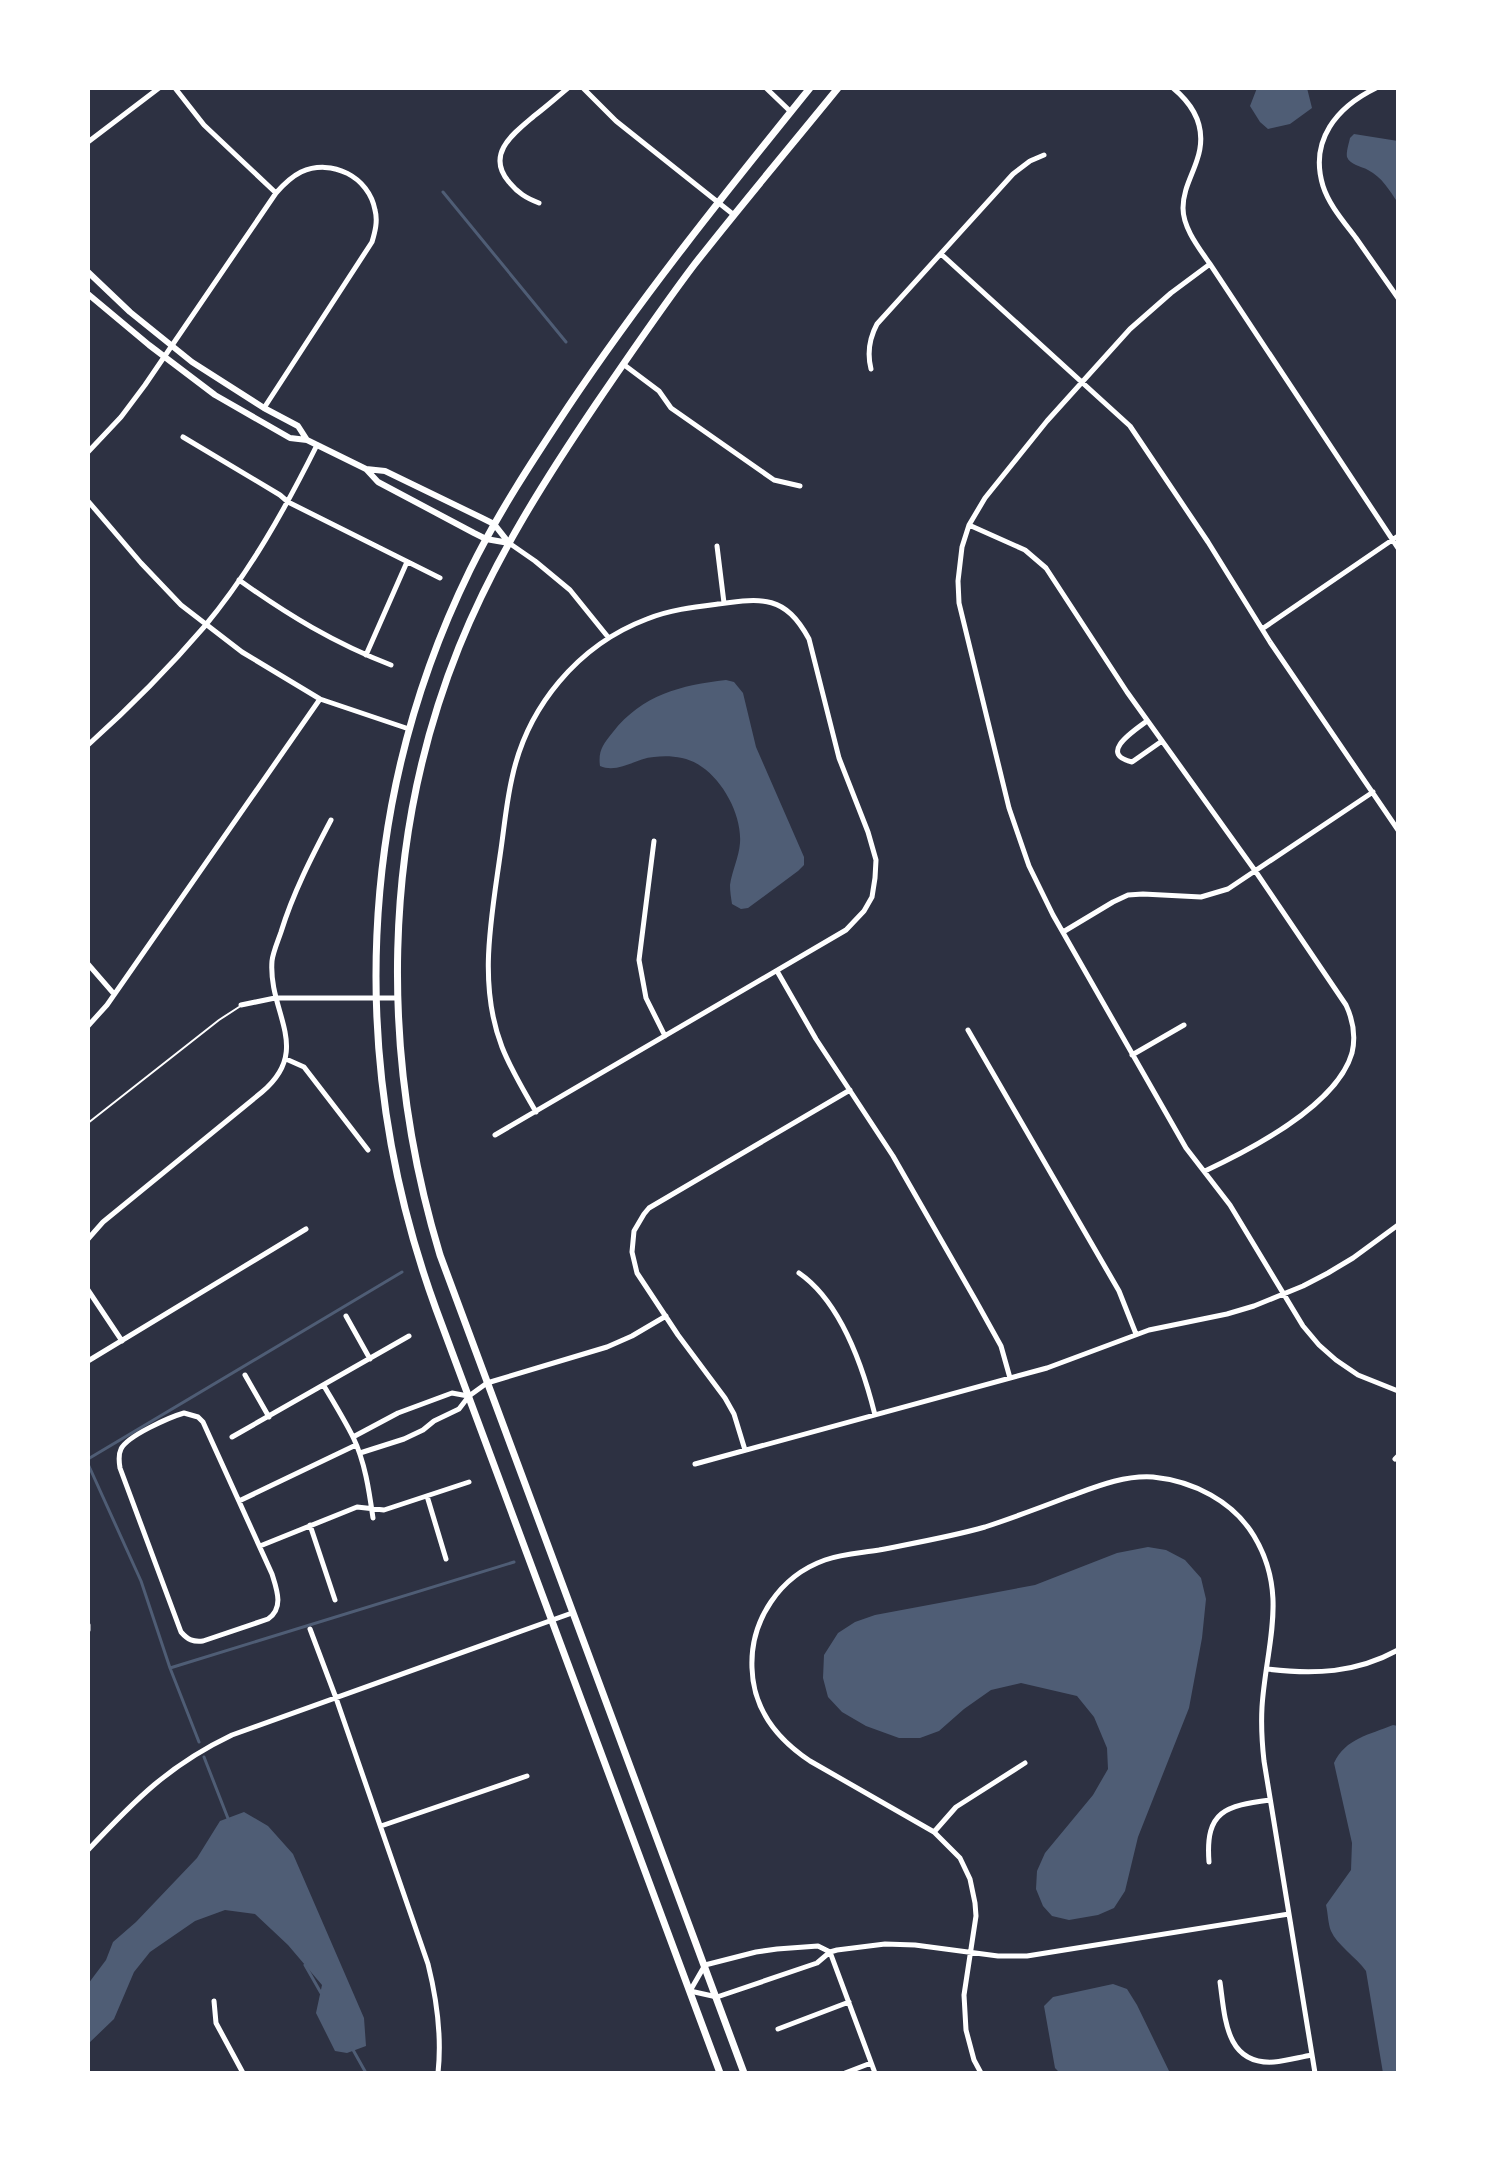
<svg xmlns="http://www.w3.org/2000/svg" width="1486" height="2161" font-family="'IBM Plex Serif',serif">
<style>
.water{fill:#4f5d75}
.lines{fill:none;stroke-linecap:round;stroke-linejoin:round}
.stream{stroke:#4f5d75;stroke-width:3}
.service{stroke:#fff;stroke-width:2}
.minor{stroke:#fff;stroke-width:5}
.tertiary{stroke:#fff;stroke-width:6}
.primary{stroke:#fff;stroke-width:7}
</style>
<rect width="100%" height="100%" fill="#2d3142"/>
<!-- water -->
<path class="water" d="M1257 88H1307L1312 108 1290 124 1268 129 1260 122 1250 106Z
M1354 134 1398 141V203C1390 191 1382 177 1368 170 1361 166 1350 165 1347 157 1346 152 1349 143 1350 138Z
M726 680 734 682 743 693 756 747 804 857V865L798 871 748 908 741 909 732 904C731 898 730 891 730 885 732 871 739 857 740 843 742 816 724 782 702 767 689 757 670 755 654 757 636 758 618 774 600 766 598 751 603 744 613 732 642 695 681 685 726 680Z
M1148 1547 1166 1550 1185 1560 1201 1578 1206 1599 1202 1638 1189 1708 1138 1837 1125 1891 1114 1908 1098 1915 1069 1920 1052 1916 1043 1906 1036 1889 1037 1871 1045 1853 1093 1795 1108 1769 1107 1748 1094 1717 1077 1696 1021 1683 991 1690 964 1709 939 1731 920 1738H899L866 1726 842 1712 828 1697 823 1678 824 1655 838 1633 855 1622 875 1615 1035 1585 1117 1553Z
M1393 1725 1398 1726V2073H1383L1366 1971C1356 1957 1337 1945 1331 1931 1328 1924 1328 1913 1326 1905L1351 1870 1352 1843 1334 1763C1346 1738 1369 1735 1393 1725Z
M244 1812 268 1826 293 1854 364 2018 366 2046 347 2053 335 2051 316 2013 322 1985 288 1945 255 1914 225 1910 195 1921 150 1952 134 1972 114 2019 88 2044V1984L106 1960 113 1942 136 1922 197 1858 220 1821Z
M1113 1984 1127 1989 1137 2005 1170 2073H1060L1055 2068 1044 2006 1053 1997Z"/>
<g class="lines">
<!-- stream -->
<path class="stream" d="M443 192 566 342
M88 1459 402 1272
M88 1464 141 1581 170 1668 199 1742
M170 1668 514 1562
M204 1757 229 1821
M305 1965 321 1993
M352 2048 366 2073"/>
<!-- service -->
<path class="service" d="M88 1123 219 1020 239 1007"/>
<!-- minor -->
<path class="minor" d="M175 88 204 125 276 193
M583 88 616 121 734 215
M766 88 791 112
M1173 88C1196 107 1207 131 1197 160 1192 176 1183 190 1183 208 1183 228 1199 248 1210 264L1398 548
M1376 88C1337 107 1309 140 1323 186 1329 205 1344 222 1356 238 1370 258 1384 278 1398 298
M88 142 159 88
M539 203C526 198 518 193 509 182 485 154 514 133 534 116 546 107 557 97 568 88
M941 254 1130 426 1208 542 1270 642 1398 830
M1210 264 1171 293 1130 329 1047 421 985 498 969 525 962 547 958 581 959 603 1009 808 1029 866 1053 915 1186 1148 1230 1205 1303 1326 1319 1345 1336 1360 1358 1375 1398 1391
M623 364 659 391 671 408 774 480 800 486
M871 369C867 353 869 339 877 324L1013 174 1030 161 1044 155
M183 437 280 495 288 502 440 578
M88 452 121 417 145 385 276 193C283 185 291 177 301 172 332 158 369 177 375 210 378 221 375 232 372 242L264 408
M88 501 141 563 181 605 242 652 320 699 409 729
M969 525 1025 550 1046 568 1127 692 1256 872 1346 1005C1353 1020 1356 1036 1352 1053 1337 1105 1250 1150 1205 1171
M509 543 535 561 570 590 608 637
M717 546 724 603
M239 580C288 615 334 643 391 665
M1262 629 1398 536
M366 655 407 562
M1147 721C1135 730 1097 754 1132 762L1162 741
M88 745C129 708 168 669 204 627 250 572 285 509 317 445
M654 841 639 960 646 998 665 1036
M1063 932 1113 902 1128 895 1143 894 1201 897 1228 889 1373 792
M88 964 114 994
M777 971 816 1039 893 1156 976 1301 1001 1346 1010 1378
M241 1005 275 998H397
M88 1026 107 1005 320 699
M968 1030 1119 1291 1136 1334
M1132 1055 1184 1025
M286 1059 304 1067 368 1150
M495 1135 846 930 864 911 872 897 875 878 876 860 868 832 839 758 809 639C785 595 763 598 718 604 694 607 669 610 647 619 578 645 527 707 512 778 506 804 504 830 500 856 491 920 478 985 502 1047 511 1070 524 1091 536 1112
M88 1239 103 1222 262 1092C313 1049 268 1013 272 961 273 952 278 941 281 932 293 893 312 856 331 820
M799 1273C841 1302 863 1367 875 1415
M88 1290 122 1341
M346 1316 370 1359
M88 1361 306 1229
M245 1375 269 1417
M324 1386C334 1403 344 1419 353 1437 365 1462 369 1490 373 1518
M184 1413 198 1417 203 1422 272 1574C277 1590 284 1608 268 1619L203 1641C193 1642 188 1640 181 1632L120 1468C119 1462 118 1455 121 1449 127 1436 170 1417 184 1413Z
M232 1437 409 1336
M353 1437 398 1413 452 1393 468 1396
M745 1450 734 1414 725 1398 678 1335 637 1273 632 1252 634 1231 644 1214 649 1208 850 1090
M360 1453 404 1439 423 1430 434 1421 459 1409 469 1396 487 1383 607 1347 632 1336 666 1316
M1395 1459 1398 1456
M695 1464 1047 1368 1149 1330 1227 1314 1254 1306 1303 1286 1328 1273 1353 1258 1398 1225
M427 1496 446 1559
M239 1501 356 1445
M310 1525 335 1600
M260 1546 357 1507 384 1510 469 1482
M88 1625V1630
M310 1629 336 1698 428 1964C437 2000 442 2036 438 2073
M1267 1669C1314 1675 1356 1673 1398 1650
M381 1826 527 1776
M934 1832 956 1807 1025 1763
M88 1850C135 1800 169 1765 232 1735L572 1613
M1209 1862C1205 1810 1226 1806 1270 1800
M830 1952 818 1946 777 1949 756 1952 705 1965 690 1991 717 1997 817 1963 830 1952 837 1950 885 1944 915 1945 998 1956H1027L1289 1914
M830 1952 875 2073
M1220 1982C1225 2017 1225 2065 1274 2062 1287 2061 1300 2057 1312 2055
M214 2001 216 2023 243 2073
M778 2029 849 2002
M845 2073 871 2063
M981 2073 974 2060 966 2030 964 1995 976 1916 975 1903 970 1879 960 1858 934 1832 810 1761C777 1739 753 1709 752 1668 750 1620 780 1576 825 1560 842 1554 861 1553 879 1550 914 1543 950 1537 985 1527 1012 1518 1039 1508 1065 1498 1093 1488 1122 1475 1153 1477 1193 1481 1233 1501 1254 1536 1289 1594 1266 1645 1262 1707 1261 1725 1262 1743 1264 1761L1315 2073"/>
<!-- tertiary -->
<path class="tertiary" d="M88 272 130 312 192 362 264 408 298 426 307 440
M88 294 149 345 215 395 290 438 307 440 366 469 378 482 474 533 486 539 509 543
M366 469 385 471 482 518 494 524 509 543"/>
<!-- primary -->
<path class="primary" d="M720 2073 436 1309C347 1065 356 803 470 570 498 513 533 460 568 407 643 295 726 192 810 88
M744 2073 440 1255C380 1057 381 841 459 647 494 560 544 481 596 404 628 357 660 310 694 265 741 205 790 147 838 88"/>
</g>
<!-- border -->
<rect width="1486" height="2161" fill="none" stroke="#ffffff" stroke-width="180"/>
</svg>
